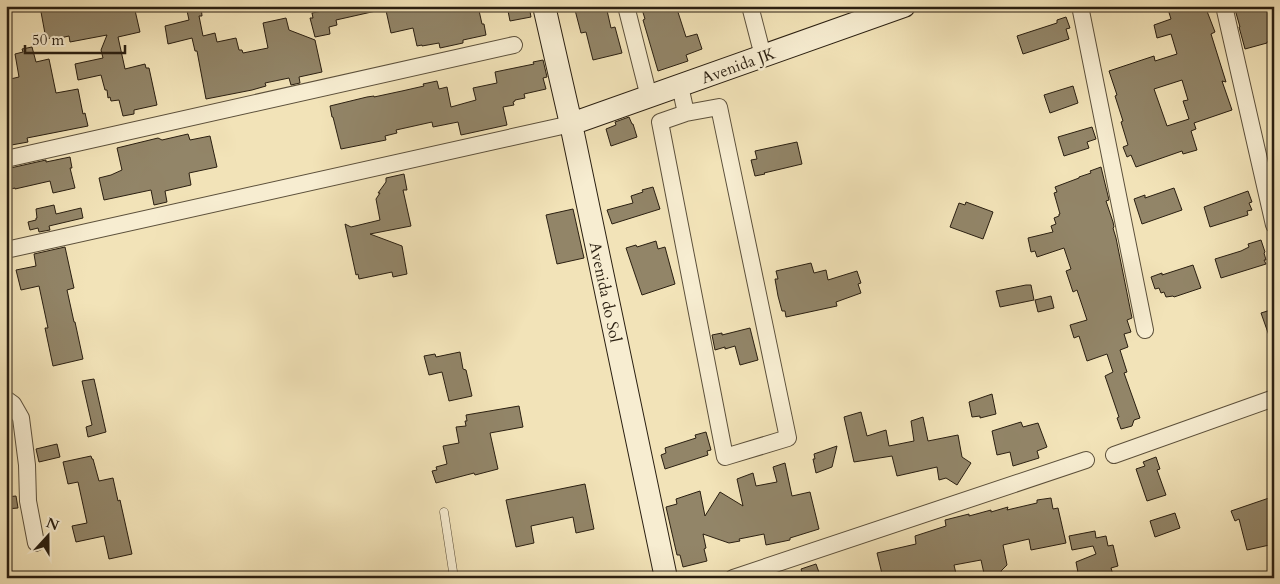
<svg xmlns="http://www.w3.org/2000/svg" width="1280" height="584" font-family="Cardo,serif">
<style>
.building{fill:#928568;stroke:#2a1f11;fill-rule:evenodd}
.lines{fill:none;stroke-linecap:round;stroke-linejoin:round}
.lane-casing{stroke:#5c503b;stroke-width:9}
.street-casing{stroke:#5c503b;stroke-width:18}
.secondary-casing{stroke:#2a1f11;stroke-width:24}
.lane{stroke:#f7edd1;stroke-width:8}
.street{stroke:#f7edd1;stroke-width:16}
.secondary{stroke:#f7edd1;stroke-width:22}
.labels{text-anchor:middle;stroke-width:5;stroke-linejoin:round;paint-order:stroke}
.street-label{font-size:16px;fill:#2a1f11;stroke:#f7edd1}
</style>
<rect width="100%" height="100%" fill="#f2e3b8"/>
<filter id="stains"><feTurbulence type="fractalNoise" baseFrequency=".004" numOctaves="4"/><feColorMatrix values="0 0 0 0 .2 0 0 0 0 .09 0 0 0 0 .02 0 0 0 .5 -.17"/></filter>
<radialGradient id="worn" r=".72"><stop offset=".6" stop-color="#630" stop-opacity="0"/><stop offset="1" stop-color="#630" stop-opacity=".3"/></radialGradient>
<!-- building -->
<path class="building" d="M50 6H62L63 9 76 6H134L140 32 118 37 125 69 145 64 146 68H149L157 105 134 110V114L123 116 119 100 111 101 110 97 108 98 107 90H105L101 75 78 80 75 64 103 58 101 50 107 35 70 42 69 36 56 39V37L46 39 41 12 50 9Z
M186 6H201L202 16H199L203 36 215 33 217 42 236 38 239 50H242L243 53 268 48 263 23 286 18 289 30 315 40 322 72 299 77 300 83 291 85 289 78 265 83 266 86 252 90 206 99 197 51H195L192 38 168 44 165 26 189 20Z
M338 6H376V11L336 20 337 25 329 27 330 34 315 37 310 18H313L312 13 339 8Z
M385 6H478L482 24H484L486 35 463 40V43L440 48 439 43 422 46V45L417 46 413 28 391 33Z
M507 6H529L531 17 510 21Z
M591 6H606L611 28 615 27 622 53 593 60 586 32 581 33 575 10Z
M641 6H676L686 37 697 34 702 49 686 55 688 61 658 71 643 20 645 19Z
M1167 6H1205L1215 32 1211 34 1226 82 1222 81 1232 110 1194 123 1196 129 1191 131 1197 150 1183 154 1182 151 1136 167 1131 155 1127 157 1123 147 1128 145 1121 122 1123 121 1115 96 1117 95 1109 71 1154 56 1155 61 1177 54 1171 34 1157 38 1154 25 1171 19ZM1182 80 1188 100 1183 101 1189 119 1167 126 1154 89Z
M1234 6H1274V39L1267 42V43L1245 49 1239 27H1240Z
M1066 17 1070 28 1066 29 1069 39 1023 54 1017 36 1057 23V20Z
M32 47 36 62 49 59 56 93 78 89 83 114 85 113 88 126 27 138 28 142 6 146V80L19 77 15 54 23 52 22 49Z
M543 60 547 77 543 78 546 89 524 94 525 98 515 100V101L513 102 514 105 503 107 507 125 461 135 458 122 433 127 432 122 396 130 397 133 385 136 386 140 341 149 333 117H332L330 106 367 97 374 96V97L402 91 424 86 423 84 437 81 439 89 447 87 451 107 476 100 473 88 497 83 495 72 534 64 533 62Z
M1073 86 1078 103 1050 113 1044 95Z
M629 117 632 124H633L637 137 611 146 606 129 616 125 615 122Z
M1092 127 1096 139 1087 142 1089 148 1064 156 1058 137Z
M188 134 190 140 210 136 217 167 189 173 191 185 165 191 167 202 154 205 151 190 104 200 99 178 111 175 122 170 117 148 158 138 162 140Z
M797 142 802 164 764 173 765 174 755 176 751 160 757 159 755 151Z
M70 157 72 168H70L75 188 53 193 50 181 15 189V188L6 190V169L46 160V162Z
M1101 167 1109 200 1106 201 1113 222 1114 227 1113 228 1116 238 1132 318 1127 320 1131 332 1124 334 1128 347 1120 350 1127 372 1124 373 1140 418 1134 420 1132 426 1121 429 1117 418 1119 417 1105 376 1113 372 1107 354 1087 361 1079 336 1074 338 1070 325 1087 320 1077 290 1073 292 1066 271 1071 269 1064 248 1037 257 1035 251 1031 252 1028 238 1053 232 1051 226 1056 224 1054 218 1059 216V214H1060L1054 193 1057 192 1055 187 1079 178V177L1091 173 1090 171Z
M404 174 407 190H403L411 226 370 234 402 246 407 274 393 277 392 272 359 279 358 274 356 275 345 224 351 227 380 220 376 199 380 193H378L386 182V178Z
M653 187 660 209 612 224 607 210 633 203 631 196 643 192 642 190Z
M1174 188 1182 210 1142 224 1134 199 1145 195V198Z
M1248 191 1252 202 1249 203 1252 210 1247 211 1248 215 1210 227 1204 207Z
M966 202 993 212 983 239 950 227 959 203 965 205Z
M54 205 56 214 81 208 83 218 49 226 50 230 39 232 38 228 30 230 28 222 36 220V218H37L36 209Z
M573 209 584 258 557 264 546 215Z
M1261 240 1265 252 1264 253 1266 260H1264L1266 264 1221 278 1215 259 1241 251 1249 247 1248 244Z
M656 241 658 249 665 247 675 284 642 295 626 248 636 245 637 247Z
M65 247 74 288 67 290 74 322H75L83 359 53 366 45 328H48L39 286 21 290 16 270 36 266 34 254Z
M811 263 814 273 826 270 828 280 857 271 861 283 858 284 861 293 836 302 837 306 786 317 785 311H782L778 296 775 279H778L776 271Z
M1193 265 1201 288 1174 297 1173 296 1166 297 1164 292 1161 293 1159 288 1155 289 1151 277 1162 273V275Z
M1026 285H1031L1034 300 1000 307 996 291Z
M1051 296 1054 308 1038 312 1035 300Z
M1274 309V344H1272L1261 313Z
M750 328 758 360 740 365 735 346 725 349V347L715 350 712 335 722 333V335Z
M460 352 463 369 466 370 472 396 449 401 442 372 429 375 424 356 435 354 436 357Z
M94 379 106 432 88 437 86 427 92 425 82 381Z
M992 394 996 414 980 418V416L972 417 969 402Z
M519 406 523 427 490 433 498 469 475 475 474 473 436 483 432 471 437 470 436 467 447 464 443 446 459 443 456 427 466 426 465 421H467L466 415Z
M861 412 867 436 886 430 889 446 914 441 911 421 923 417 928 441 958 435 962 457 971 463 957 485 946 478 939 480 937 467 897 476 892 456 854 462 844 417Z
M1021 422 1023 427 1038 423 1047 447 1037 451 1039 458 1013 466 1010 452 997 455 992 431Z
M706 432 711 450 707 451 708 455 665 469 661 455 666 453 665 448 696 438 695 435Z
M57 444 60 457 39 462 36 449Z
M837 446 832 467 816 473 813 459H815L814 454Z
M91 456 92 459H93L99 481 113 478 118 501 120 500 132 554 109 559 104 536 76 542 72 526 87 523 78 482 68 484 63 462Z
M1156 457 1160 469 1157 470 1166 495 1147 501 1136 469 1145 466 1143 462Z
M785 463 792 496 810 492 819 529 790 538V540L766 545 764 534 739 539 740 541 729 543 703 534 706 548 704 549 707 561 683 567 680 555H677L666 507 677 504 676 499 700 491 705 516 720 492 743 506 737 479 753 473 756 486 777 482 773 467Z
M585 484 594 529 576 533 573 517 531 526 534 543 516 547 506 500Z
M16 496 18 508 6 509V497Z
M1051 498 1053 509 1058 508 1066 543 1031 550 1029 539 1003 545 1007 565 1001 571 1002 576 985 578 981 560 954 565 957 578H883L877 553 916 544 915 536 946 526 945 520 969 514V516L991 510V512L1008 507 1007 510 1037 503V500Z
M1269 498 1274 508 1271 509 1274 523V544L1247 550 1239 519 1235 521 1231 511Z
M1175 513 1180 528 1155 537 1150 521Z
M1095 531 1096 538 1106 536 1108 546 1113 545 1118 566 1111 568 1114 578H1079L1076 562 1096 554 1093 546 1072 550 1069 536Z
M816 564 821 578H804L801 569Z"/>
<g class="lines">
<defs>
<path id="lane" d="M444 512 454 578"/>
<path id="street" d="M626 6 649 97
M750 6 763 56
M1080 6 1145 330
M1224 6 1274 225
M680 86 686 113 719 107 788 438 725 457 660 122 686 113
M6 159 514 45
M6 250 571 124
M6 399 13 404 21 418 27 465 28 501 36 543
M1114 455 1274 398
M733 578 1086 460"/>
<path id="secondary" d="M544 6 571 124 666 578
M571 124 904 6"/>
</defs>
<!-- lane casing -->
<use href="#lane" class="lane-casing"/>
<!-- street casing -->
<use href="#street" class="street-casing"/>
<!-- secondary casing -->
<use href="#secondary" class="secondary-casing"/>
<!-- lane -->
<use href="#lane" class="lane"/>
<!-- street -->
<use href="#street" class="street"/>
<!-- secondary -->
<use href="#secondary" class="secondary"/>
</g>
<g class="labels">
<!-- street labels -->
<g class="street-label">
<text transform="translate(738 65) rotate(-20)" y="6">Avenida JK</text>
<text transform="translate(606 292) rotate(78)" y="6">Avenida do Sol</text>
</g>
</g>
<!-- margin -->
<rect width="1280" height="584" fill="none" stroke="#f2e3b8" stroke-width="25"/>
<rect x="8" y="8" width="1265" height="569" fill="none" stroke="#2a1f11" stroke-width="2.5"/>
<rect x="12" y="12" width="1255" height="559" fill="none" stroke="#2a1f11"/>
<!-- north arrow -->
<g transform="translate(48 536) rotate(21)" stroke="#f7edd1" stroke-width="4" paint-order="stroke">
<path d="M0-4L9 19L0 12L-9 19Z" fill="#2a1f11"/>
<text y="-8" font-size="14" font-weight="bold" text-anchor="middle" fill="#2a1f11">N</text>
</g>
<!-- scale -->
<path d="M25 45v8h100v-8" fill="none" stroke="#2a1f11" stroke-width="2.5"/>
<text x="32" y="45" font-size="15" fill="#2a1f11" stroke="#f7edd1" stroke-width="4" paint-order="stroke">50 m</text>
<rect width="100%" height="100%" filter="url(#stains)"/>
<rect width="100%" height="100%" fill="url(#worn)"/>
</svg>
